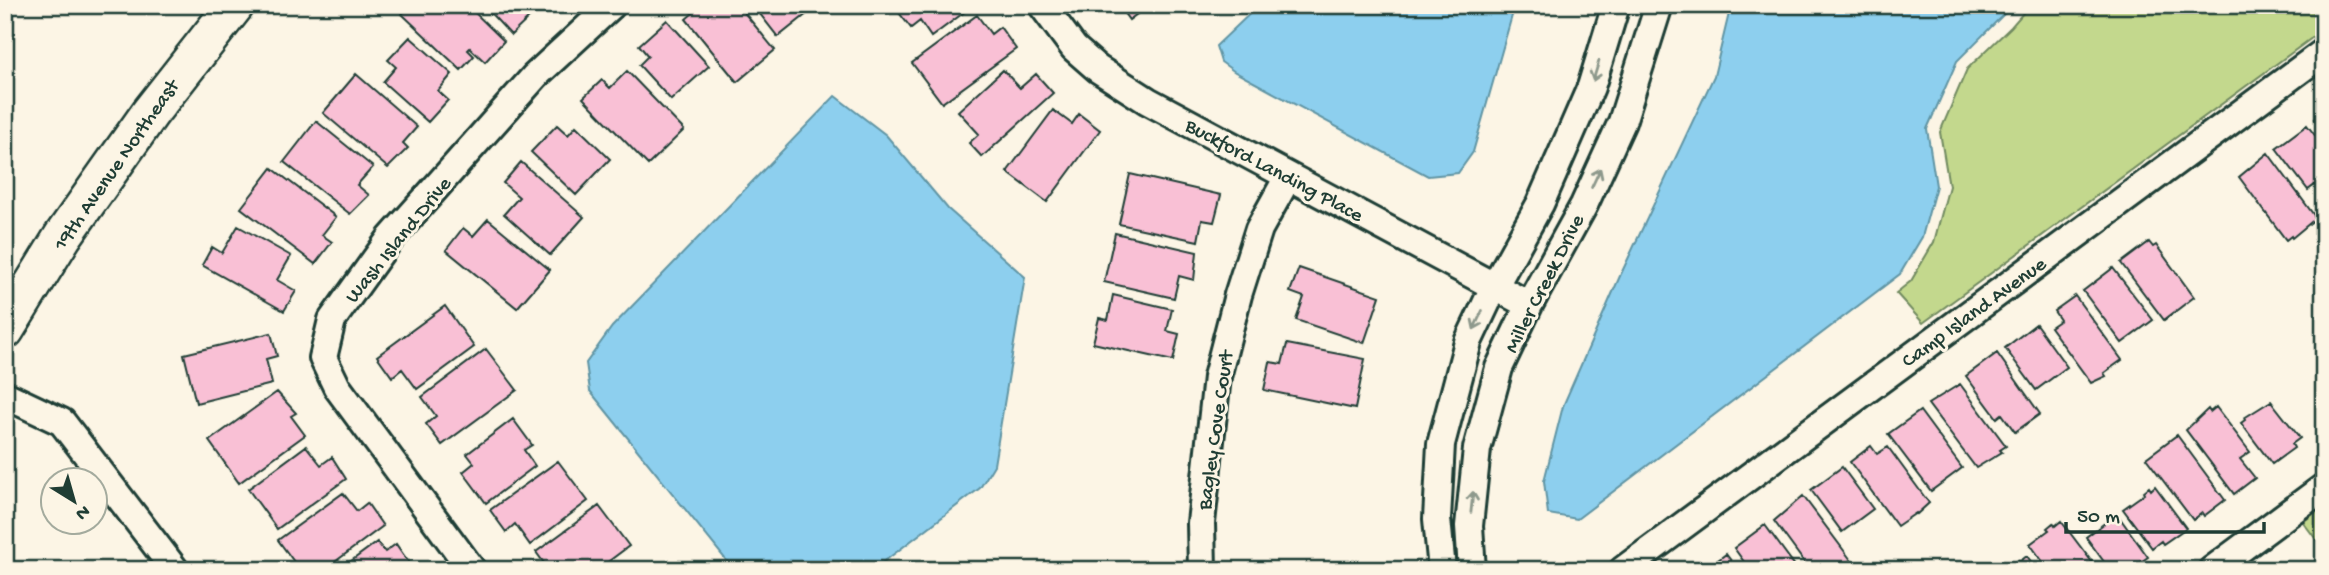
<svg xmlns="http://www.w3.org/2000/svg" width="2329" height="575" font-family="'Gochi Hand',sans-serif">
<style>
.green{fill:#c3d88d;stroke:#718a60;stroke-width:2}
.water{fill:#8dcfee;stroke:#6195a4;stroke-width:2}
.building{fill:#f9c0d5;stroke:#1f3d34;stroke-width:2}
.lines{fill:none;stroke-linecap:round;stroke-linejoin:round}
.street-casing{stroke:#1f3d34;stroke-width:32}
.secondary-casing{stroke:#1f3d34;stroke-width:42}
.street{stroke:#fcf5e5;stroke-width:26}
.secondary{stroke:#fcf5e5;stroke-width:37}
.oneway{stroke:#8e998c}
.labels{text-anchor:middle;stroke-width:6;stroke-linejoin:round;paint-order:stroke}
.street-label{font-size:21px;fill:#1f3d34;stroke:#fcf5e5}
</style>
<rect width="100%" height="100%" fill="#fcf5e5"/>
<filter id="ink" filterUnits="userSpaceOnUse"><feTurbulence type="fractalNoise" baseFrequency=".0143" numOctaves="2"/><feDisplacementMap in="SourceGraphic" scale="14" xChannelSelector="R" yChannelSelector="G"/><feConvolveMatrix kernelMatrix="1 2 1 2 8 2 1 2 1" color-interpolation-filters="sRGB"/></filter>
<g filter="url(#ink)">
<!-- green -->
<path class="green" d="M2030 5H2324V29L1923 323 1896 293 1911 281 1934 242 1949 186 1940 132 1967 69 2011 27Z
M2324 506V550L2303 522Z"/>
<!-- water -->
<path class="water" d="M1259 5H1515L1473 152 1458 173 1428 176 1235 72 1221 62 1216 46Z
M1731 5H2013L1957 61 1927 129 1936 186 1922 237 1900 274 1577 519 1548 514 1544 481 1563 406 1620 276 1714 76Z
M835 96 886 135 948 209 1025 277 994 465 980 488 873 570H734L590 391 586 363 612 327Z"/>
<!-- building -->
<path class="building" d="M411 5H467L504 41 485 62 470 48 468 50 474 56 461 70 402 14Z
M483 5H521L531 16 511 35Z
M702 5H738L775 50 737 82 686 19Z
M753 5H818L778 37Z
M893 5H974L931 37 920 21 911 28Z
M1118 5H1149L1129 20Z
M977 15 991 34 1000 27 1016 49 942 103 912 63Z
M667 20 709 66 671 100 639 65 648 56 639 45Z
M410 37 452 74 438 91 448 100 428 122 383 82 396 67 388 60Z
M1003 70 1020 88 1036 74 1053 93 982 157 969 143 979 134 958 111Z
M627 71 684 130 648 165 583 98 602 80 610 88Z
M356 74 417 127 403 143 408 148 388 168 323 113Z
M1053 110 1072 124 1079 114 1100 130 1047 202 1007 172Z
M2324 113V131L2315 119Z
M316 121 373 167 357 185 369 195 350 214 284 162Z
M557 125 568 135 576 126 610 159 576 195 531 152Z
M2307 125 2324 147V178L2308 190 2276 148Z
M2268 153 2316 218 2292 238 2291 236 2286 240 2239 177Z
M521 162 584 217 550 255 504 214 519 197 503 183Z
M272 168 336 217 322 235 332 242 315 264 241 208Z
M1130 174 1221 195 1214 222 1202 220 1198 241 1119 224Z
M488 219 550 270 517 308 446 250 463 228 473 236Z
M238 226 291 256 277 280 296 291 284 311 202 265 212 247 222 253Z
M1115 233 1197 252 1194 280 1179 276 1174 298 1104 282Z
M2149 242 2153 247 2156 245 2194 297 2164 320 2121 263Z
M1299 268 1380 296 1364 343 1296 320 1304 297 1290 292Z
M2113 268 2153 320 2122 343 2083 291Z
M1113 295 1172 309 1167 331 1179 334 1173 361 1093 343 1099 318 1108 320Z
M2075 296 2122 360 2104 373 2106 376 2091 383 2050 327 2060 320 2054 311Z
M445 306 474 347 417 389 402 369 392 377 377 356Z
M2036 324 2067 367 2036 390 2005 348Z
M271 333 277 356 266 359 272 384 196 403 184 354Z
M1287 344 1365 359 1355 409 1264 390 1270 362 1282 364Z
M486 349 517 390 442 445 426 424 436 416 422 397Z
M1997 353 2040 414 2015 432 2002 414 1997 418 1966 376Z
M1960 384 2006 446 2000 450 2002 452 1976 468 1928 404Z
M277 392 296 413 291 416 305 435 239 483 209 441Z
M2271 401 2300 438 2292 444 2294 448 2272 464 2241 423 2245 420 2244 418Z
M2216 407 2250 452 2240 459 2255 478 2234 494 2186 430 2208 409 2210 412Z
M1920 411 1962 468 1931 491 1888 434Z
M513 419 532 445 524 450 535 466 486 503 463 472 474 463 467 454Z
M2177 435 2225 500 2204 516 2202 513 2193 520 2146 458Z
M306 446 321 465 332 457 346 479 277 529 248 489Z
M1871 446 1877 454 1888 447 1929 503 1917 514 1916 513 1897 526 1850 462Z
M558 461 588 501 530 545 515 524 506 532 490 510Z
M1842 467 1873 509 1842 532 1811 490Z
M2155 486 2186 528 2163 544 2161 541 2152 548 2123 509 2144 494 2143 492 2149 487 2151 490Z
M343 493 357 511 367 503 383 526 324 570H300L278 540Z
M1803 496 1851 560 1839 570H1810L1774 521Z
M599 506 629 546 597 570H549L536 552Z
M2117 514 2148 557 2129 570H2110L2086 537Z
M2061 521 2098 570H2049L2030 544 2049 530 2047 528 2053 523 2055 526Z
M1765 525 1798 570H1750L1734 548Z
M377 542 385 552 396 544 414 570H339Z
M1726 554 1738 570H1705Z
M2027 556 2037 570H2009L2018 560 2019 562Z"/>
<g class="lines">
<defs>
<path id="street" d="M1042 5 1074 48 1098 69 1148 101 1529 305
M5 395 62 422 175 570
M472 570 337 387 323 358 332 320 390 239 535 76 612 5
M1202 570 1201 523 1217 377 1238 295 1259 229 1288 177
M1442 570 1437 519 1441 444 1468 342 1494 287 1540 204 1591 87 1616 5
M1472 570 1469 526 1477 449 1499 368 1529 305 1584 205 1622 122 1659 5
M1623 570 2324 52
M2212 570 2324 487"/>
<path id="secondary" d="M5 330 63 236 150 113 235 5"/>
</defs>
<!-- street casing -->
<use href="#street" class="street-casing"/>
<!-- secondary casing -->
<use href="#secondary" class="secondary-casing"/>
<!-- street -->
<use href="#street" class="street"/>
<!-- secondary -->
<use href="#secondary" class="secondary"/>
</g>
<!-- one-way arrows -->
<defs><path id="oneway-shaft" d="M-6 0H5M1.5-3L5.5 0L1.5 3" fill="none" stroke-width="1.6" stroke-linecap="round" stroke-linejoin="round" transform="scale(1.75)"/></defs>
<g class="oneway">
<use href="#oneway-shaft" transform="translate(1596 71) rotate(107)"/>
<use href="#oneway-shaft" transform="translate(1596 178) rotate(-65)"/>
<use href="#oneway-shaft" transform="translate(1478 320) rotate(115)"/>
<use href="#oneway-shaft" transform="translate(1472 502) rotate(-84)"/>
</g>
</g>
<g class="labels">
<!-- street labels -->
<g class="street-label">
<text transform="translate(115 164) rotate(-55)" y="7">19th Avenue Northeast</text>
<text transform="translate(1275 169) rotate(28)" y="7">Buckford Landing Place</text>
<text transform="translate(397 239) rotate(-51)" y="7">Wash Island Drive</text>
<text transform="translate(1543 283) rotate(-63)" y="7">Miller Creek Drive</text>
<text transform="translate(1973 311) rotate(-36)" y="7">Camp Island Avenue</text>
<text transform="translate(1214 430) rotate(-82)" y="7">Bagley Cove Court</text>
</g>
</g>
<!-- margin -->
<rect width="2329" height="575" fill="none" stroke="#fcf5e5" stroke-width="28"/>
<rect x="14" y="14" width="2301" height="547" fill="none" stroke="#1f3d34" stroke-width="2.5" filter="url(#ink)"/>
<!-- north arrow -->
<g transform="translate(74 501) rotate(143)"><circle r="33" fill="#fcf5e5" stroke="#a4ab9e" stroke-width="2"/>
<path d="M0-5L12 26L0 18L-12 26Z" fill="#1f3d34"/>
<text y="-10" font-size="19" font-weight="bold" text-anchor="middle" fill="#1f3d34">N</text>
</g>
<!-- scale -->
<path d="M2066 522v10h198v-10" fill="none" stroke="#1f3d34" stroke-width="3.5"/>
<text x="2077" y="522" font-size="21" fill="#1f3d34" stroke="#fcf5e5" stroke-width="5" paint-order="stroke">50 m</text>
</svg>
